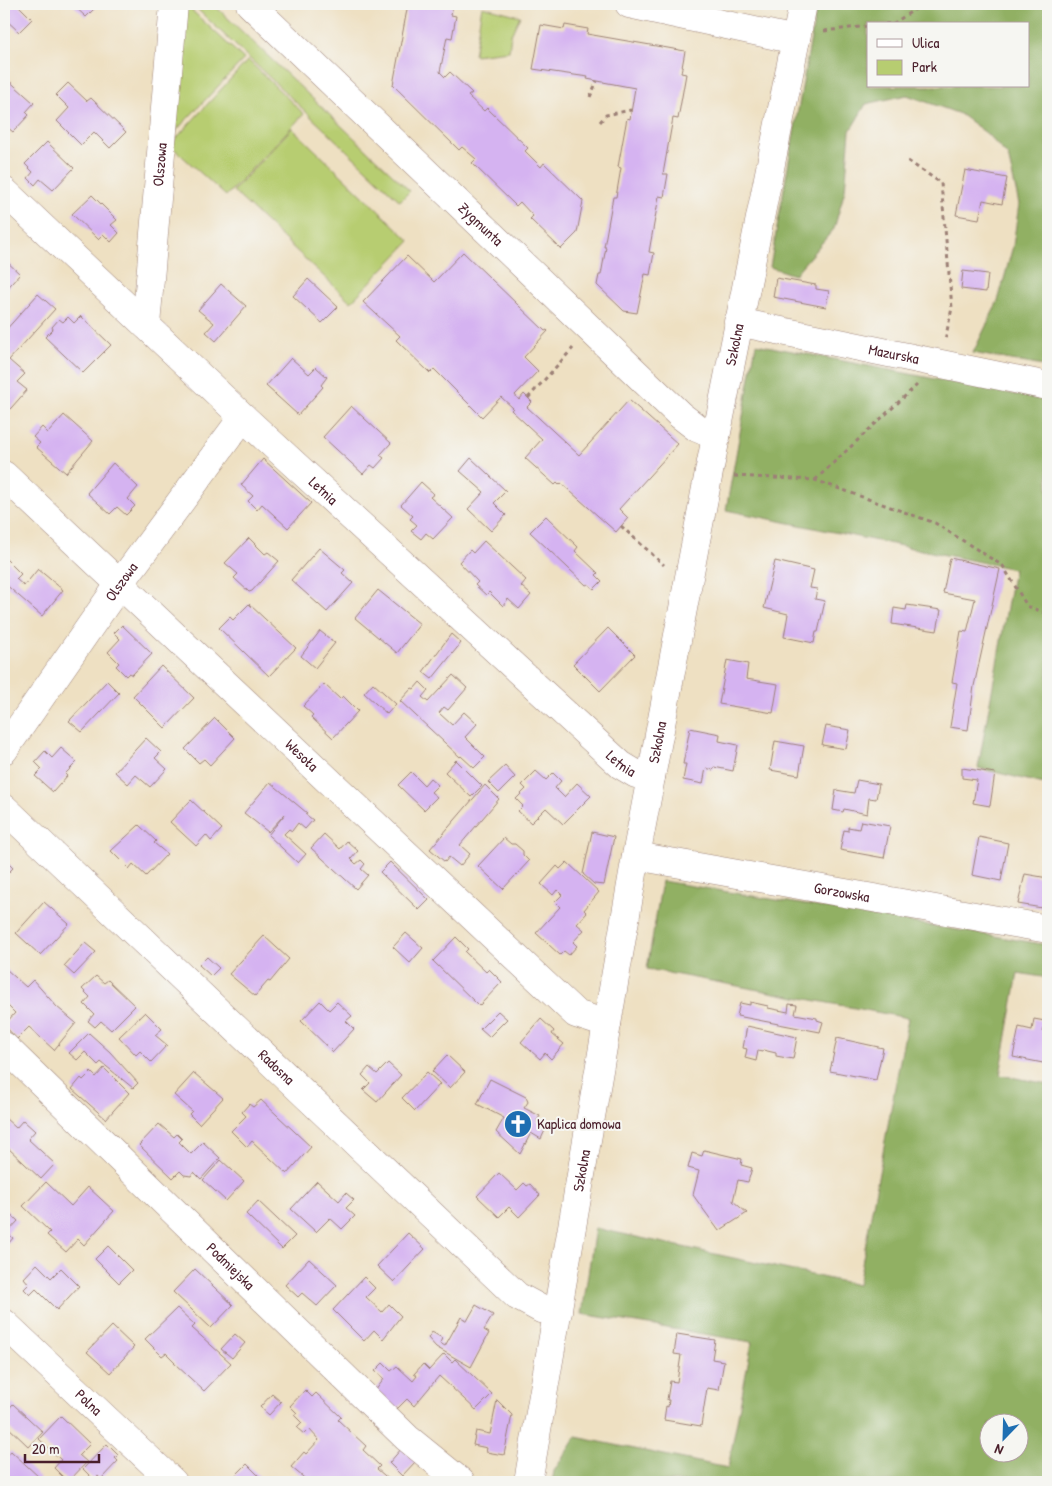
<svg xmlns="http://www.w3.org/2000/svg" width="1052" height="1486" font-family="'Patrick Hand',sans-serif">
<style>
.green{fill:#b7cd71;stroke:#80764e}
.forest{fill:#91b063;stroke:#6e6847;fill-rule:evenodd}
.building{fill:#d5b3f1}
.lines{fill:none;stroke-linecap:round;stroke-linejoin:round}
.minor-casing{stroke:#9c8076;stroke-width:29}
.path{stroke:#9c8076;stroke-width:3;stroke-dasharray:4 4;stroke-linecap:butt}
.minor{stroke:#fff;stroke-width:28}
.labels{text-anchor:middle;stroke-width:4;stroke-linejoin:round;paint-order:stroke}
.street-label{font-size:15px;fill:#4a1f2b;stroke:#f6f6f2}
.poi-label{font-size:15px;fill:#4a1f2b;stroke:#f6f6f2;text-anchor:start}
</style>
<rect width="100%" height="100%" fill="#f6f6f2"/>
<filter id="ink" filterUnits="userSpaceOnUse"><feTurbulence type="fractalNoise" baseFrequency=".02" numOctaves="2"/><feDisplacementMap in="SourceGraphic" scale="10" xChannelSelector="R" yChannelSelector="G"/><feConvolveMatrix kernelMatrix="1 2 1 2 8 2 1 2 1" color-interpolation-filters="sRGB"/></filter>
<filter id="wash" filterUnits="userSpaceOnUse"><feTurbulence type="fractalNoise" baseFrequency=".0096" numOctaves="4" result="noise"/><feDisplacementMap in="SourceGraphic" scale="20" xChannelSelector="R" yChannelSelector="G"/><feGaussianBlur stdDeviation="1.12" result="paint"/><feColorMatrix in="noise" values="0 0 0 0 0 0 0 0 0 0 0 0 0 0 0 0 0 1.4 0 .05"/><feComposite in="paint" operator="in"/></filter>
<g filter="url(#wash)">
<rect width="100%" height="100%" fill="#eee0c2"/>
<!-- green -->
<path class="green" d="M185 4 244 59 169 138Z
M198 4H213L410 191 400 201 195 7Z
M482 6 520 16 511 35 509 51 474 55Z
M248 60 304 114 226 196 170 145Z
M292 128 410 241 351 302 233 191Z"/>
<!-- forest -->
<path class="forest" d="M817 4H1048V367L973 353 998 301 1013 246 1019 204 1008 156 986 133 960 114 907 95 866 104 850 131 845 190 834 229 794 275 770 267ZM868 24H1028V86H868Z
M756 344 1048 401V785L978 768 1014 569 726 510Z
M662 881 1048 945V978L1018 973 1000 1075 1048 1084V1482H552L554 1471 576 1437 728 1468 752 1342 582 1314 595 1228 858 1285 908 1018 647 969ZM990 1424H1020V1454H990Z"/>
<g id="blocks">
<!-- building -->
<path class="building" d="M4 4H17L32 19 19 32 4 18Z
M72 4H99L86 17Z
M408 4 430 5V4H453L451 15 456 16 452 38 447 37 440 72 445 77 450 72 472 93 468 96 484 111 487 108 528 148 525 151 541 167 544 163 583 201 577 233 561 249 530 219 533 216 520 202 516 206 472 163 476 159 462 147 459 150 393 85Z
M541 25 564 29 565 25 588 29 587 34 685 51 681 73 686 74 678 119 673 118 663 174H668L664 197 659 196 649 252 654 253 650 275 645 274 637 313 624 311 597 285 599 275H601L606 247H604L613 197H616L621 168 618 167 627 118 630 119 635 88 587 79 588 77 533 69Z
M6 78 34 103 26 112 29 115 13 132 7 127 4 131V80Z
M68 83 87 101 91 98 126 132 110 148 94 132 81 145 57 121 69 108 56 95Z
M47 142 74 168 53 190 40 179 35 185 28 178 33 172 25 164Z
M965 170 1007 178 1002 204 983 200 979 219 956 215Z
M92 195 117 220 111 225 119 233 111 242 103 234 98 239 72 214Z
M463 252 545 331 547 330 548 331 524 357 538 371 515 395 519 400 524 394 532 402 527 407 579 455 629 400 678 444 619 509 628 518 616 532 561 483 559 485 557 483 555 485 525 458 542 439 511 410 513 408 501 397 482 417 434 369 430 373 396 340 400 336 363 302 407 256 434 282Z
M4 259 20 274 4 292Z
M963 271 988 274 986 292 961 289Z
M776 278 816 285V289L829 291 826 307 773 297Z
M308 279 338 307 322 323 293 296Z
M221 284 246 306 216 341 206 332 214 323 198 310Z
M38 294 55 309 9 360 25 374 17 382 27 390 4 416V332Z
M81 316 111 345 83 373 45 337 53 329 52 327 59 319 63 322 68 317 74 323Z
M291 358 309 374 316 367 327 377 321 385 323 387 298 415 266 386Z
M351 406 391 443 380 455 384 458 375 468 371 465 363 474 323 437Z
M64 415 93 441 66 473 36 447 40 443 33 437 42 427 48 433Z
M471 458 506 491 494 503 506 515 491 531 468 509 484 492 460 471Z
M263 459 311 503 288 528 262 504 257 510 248 501 253 496 241 485Z
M113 463 138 487 128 499 135 506 126 515 117 507 110 514 87 493Z
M421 482 434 494 430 497 453 518 433 539 426 533 421 539 411 531 417 525 410 519 413 516 401 505Z
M546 516 578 547 575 551 598 573 596 575 602 581 594 589 588 584 586 585 530 532Z
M249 538 265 554 268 552 279 561 252 591 249 592 234 578 238 574 225 563Z
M484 541 526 580 521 586 531 595 519 609 508 599 503 606 489 592 486 595 475 585 478 582 459 562 470 550 473 553Z
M319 548 345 570 342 573 353 583 327 612 291 580Z
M4 557 21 574 16 579 24 586 38 569 63 590 42 616 4 583Z
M950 558 1000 569 974 686 968 730 950 727 957 683 952 682 961 631 967 632 975 599 943 593Z
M775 561 814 570 810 588 817 589 815 599 825 601 818 632H816L814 643 784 637 788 614 764 608Z
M378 590 420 624 397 653 355 618Z
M249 604 296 648 269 676 219 628 230 617 233 620Z
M907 605 941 610 937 631 892 624 894 608 906 610Z
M122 625 152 654 132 675 129 673 126 676 116 666 119 663 108 652 120 639 114 633Z
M608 628 635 655 600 691 573 664Z
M320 631 335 643 315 668 301 656Z
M451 634 461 643 432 679 423 672Z
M727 660 748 664 746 679 778 684 773 713 719 704Z
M161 666 194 698 165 728 133 696Z
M453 675 467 688 448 710 444 707 439 713 452 725 464 712 477 724 465 737 485 757 474 768 461 756 460 757 400 701 412 688 414 689 420 682 428 690 422 697 428 702Z
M107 681 119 693 82 732 69 721Z
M373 683 396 704 387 714 364 693Z
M324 684 340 699 343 696 358 711 333 738 311 717 313 715 303 706Z
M215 718 235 738 210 765 204 759 199 763 185 749Z
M826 726 850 730 846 749 822 745Z
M690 728 720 734 719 741 738 745 733 771 714 767 713 770 706 768 703 784 683 780 686 764H683Z
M146 738 161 752 155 758 167 769 150 787 136 775 128 784 115 772Z
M775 741 804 746 799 775 770 770Z
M61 748 77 762 65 774 67 776 53 792 35 776 42 769 35 762 45 751 52 758Z
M456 760 482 786 471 797 445 772Z
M505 766 515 777 499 793 488 782Z
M962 768 995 773 990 806 973 803 977 780 962 778Z
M536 771 546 780 553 773 561 781 555 788 564 797 577 783 591 796 563 824 546 808 531 823 518 811 523 806 516 799 526 789 522 785Z
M411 772 424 785 430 778 438 785 431 792 437 797 424 810 398 785Z
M857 780 879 784 876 799 869 798 867 814 844 809 843 812 833 810 836 790 854 793Z
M270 782 307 813 305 814 313 820 305 829 298 823 292 831 289 829 284 834 306 854 298 863 268 835 285 814 268 832 244 813Z
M485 785 499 799 460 845 470 854 460 866 449 857 445 862 430 849Z
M191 800 222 829 211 841 206 835 196 846 170 822Z
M861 821 890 826 884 858 840 850 844 830 848 831V827L859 829Z
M139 825 156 841 154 843 167 854 146 876 133 864 129 869 111 851Z
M592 832 614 837 604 885 594 884 583 874Z
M324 834 340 849 347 841 358 851 351 859 356 864 361 860 365 864 361 869 368 875 356 889 311 848Z
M979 837 1008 843 1001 881 972 875Z
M504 838 511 844H515L523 851V855L529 861 503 889 478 866Z
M4 859 13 868 4 877Z
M390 862 429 900 419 910 380 872Z
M567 862 599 892 584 910 587 913 577 924 584 930 573 942 577 946 569 955 564 951 560 955 536 933 560 907 555 902 562 895 557 890 553 895 541 884 557 866 560 869Z
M1025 874 1048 878V909L1018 904Z
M44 902 69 924 40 955 16 933Z
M406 933 423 948 410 963 393 947Z
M264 936 289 959 270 982 268 981 255 996 229 974Z
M456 937 468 949 465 952 486 972 489 969 502 982 479 1006 433 961Z
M85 943 96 952 74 975 64 966Z
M207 957 219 968 211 976 199 965Z
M6 969 26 987 33 980 57 1007 76 1023 54 1050 29 1027 17 1039 4 1025 15 1013 4 1002V972Z
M96 976 104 983 108 980 135 1006 111 1030 101 1021 95 1027 88 1021 94 1014 84 1004 90 997 82 989Z
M320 1001 329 1010 337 1002 352 1016 346 1021 354 1029 333 1052 301 1021Z
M750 1002 768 1006V1008L788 1012 789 1004 797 1005 795 1014 817 1018V1020L823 1022 820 1032 737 1016 740 1003 750 1005Z
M498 1011 507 1019 489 1037 480 1029Z
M145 1012 162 1029 155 1035 167 1045 151 1062 140 1051 136 1055 119 1037Z
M541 1019 554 1031 552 1034 564 1044 551 1059 545 1053 540 1059 521 1042Z
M1034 1019 1045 1021 1043 1032 1048 1033V1064L1013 1057 1019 1027 1032 1030Z
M747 1026 797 1037 793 1059 776 1056V1053L763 1050 762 1052 758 1051 756 1061 745 1058 747 1049 743 1048Z
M89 1033 110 1052 138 1083 133 1088 101 1062 98 1065 85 1052 77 1060 69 1053Z
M837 1038 883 1048 876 1080 830 1071Z
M447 1055 465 1072 450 1088 432 1071Z
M388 1063 401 1075 377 1102 363 1090 370 1083 362 1075 369 1067 377 1074Z
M104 1068 129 1093 106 1119 72 1089 81 1078 83 1080 91 1072 96 1077Z
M427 1072 440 1084 415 1111 402 1098Z
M194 1073 223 1098 199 1124 189 1114 192 1111 174 1095Z
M490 1079 526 1097 528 1102 524 1108 540 1116 537 1121 547 1126 541 1139 531 1133 520 1154 496 1132 504 1118 477 1104Z
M261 1100 311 1147 287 1174 252 1141 247 1147 231 1131 246 1116 242 1112 249 1104 253 1107Z
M4 1117 16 1128 23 1120 35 1131 28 1139 55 1164 41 1179 7 1147 4 1150Z
M159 1124 174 1137 177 1134 182 1139 179 1142 191 1154 203 1142 220 1158 201 1179 194 1172 191 1176 184 1175 180 1171 173 1178 139 1145Z
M704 1150 742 1159 741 1165 752 1168 748 1182 738 1180 733 1201 747 1213 719 1231 693 1195 699 1171 688 1168 692 1153 702 1156Z
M221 1160 244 1181 226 1201 203 1180Z
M499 1173 517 1190 524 1183 527 1186 530 1184 540 1195 519 1217 509 1207 499 1217 477 1196Z
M317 1181 339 1201 346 1193 354 1200 346 1208 355 1216 342 1229 330 1218 316 1232 291 1209Z
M46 1182 71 1206 88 1187 114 1211 84 1245 78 1239 66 1252 47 1235 50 1232 23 1206Z
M258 1201 295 1236 282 1249 246 1214Z
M4 1208 18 1221 7 1233 13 1238 8 1244 4 1240Z
M408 1233 425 1249 394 1282 377 1266Z
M108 1246 132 1270 119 1283 95 1259Z
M309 1259 337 1285 317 1306 302 1293 298 1297 285 1285Z
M37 1264 51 1278 61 1268 79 1286 57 1310 36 1289 30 1295 24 1289 29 1284 24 1278Z
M195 1269 233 1305 211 1328 173 1292Z
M364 1277 375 1288 366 1297 382 1312 389 1304 401 1316 383 1339 374 1330 364 1341 333 1310Z
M476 1305 493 1315 484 1330 489 1333 471 1367 436 1347 428 1338 432 1332 442 1338 440 1343 445 1346 461 1317 467 1321Z
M177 1308 195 1325 192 1328 231 1363 204 1391 174 1363 175 1362 166 1353 162 1356 145 1339Z
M112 1326 134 1347 110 1373 87 1352Z
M235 1334 245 1343 232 1358 221 1349Z
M677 1334 715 1340 712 1359 724 1361 719 1390 707 1388 701 1426 664 1420 666 1406 668 1407 669 1400H667L670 1381 677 1382 681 1355 674 1354Z
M444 1354 452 1362 455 1359 492 1394 476 1410 439 1376 414 1406 407 1399 396 1410 375 1391 384 1379 375 1371 383 1363 391 1371 397 1366 413 1381 417 1376 414 1374 423 1364 429 1370Z
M305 1390 312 1397 316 1393 341 1417 338 1420 366 1446 363 1450 380 1466 377 1469 392 1482H309L291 1467 304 1452 306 1454 319 1440 309 1429 304 1434 297 1428 302 1423 294 1415 297 1413 290 1406Z
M272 1394 281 1402 269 1415 260 1407Z
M497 1400 512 1415 504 1455 486 1452 487 1448 473 1445 476 1431 490 1434Z
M13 1404 43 1432 29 1447 4 1423V1414Z
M61 1416 90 1444 79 1455 87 1462 68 1482 54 1468 61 1460 39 1439Z
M107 1444 118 1455 115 1458 118 1461 101 1479 98 1476 94 1480 83 1469Z
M402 1448 416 1461 402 1476 389 1463Z
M11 1451 40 1478 36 1482H4V1459Z
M247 1464 265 1482H229Z"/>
</g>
</g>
<g filter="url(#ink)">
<use href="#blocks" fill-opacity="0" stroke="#9c8076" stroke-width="1"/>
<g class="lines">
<defs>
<g id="minor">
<path id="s1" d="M250 4 680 415 697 428 716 436"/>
<path d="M629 4 796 40"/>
<path id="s2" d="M4 191 243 417 621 765 636 774 651 777"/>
<path id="s3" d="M738 322 1048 386"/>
<path id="s4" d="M146 325 174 4"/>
<path id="s5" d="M4 475 576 1014 607 1024"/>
<path id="s6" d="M4 750 119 585 243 417"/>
<path id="s7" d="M4 808 517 1296 541 1309 558 1312"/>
<path id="s8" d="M636 856 1048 929"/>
<path id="s9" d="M4 1046 407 1438 461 1482"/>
<path id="s10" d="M4 1323 173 1482"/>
<path id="s11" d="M528 1482 636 856 709 472 803 4"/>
</g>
</defs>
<!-- minor casing -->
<use href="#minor" class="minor-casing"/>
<!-- path -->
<path class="path" d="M885 24 894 23 923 4
M824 31 868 26
M590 97 597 81
M600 122 606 115 631 110
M908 161 941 183 952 308 945 340
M528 398 573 348
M734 476 815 480 935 523 1003 566 1027 606 1048 614
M815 480 917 385
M621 526 664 565"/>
<!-- minor -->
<use href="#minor" class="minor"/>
</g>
</g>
<!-- icons -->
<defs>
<symbol id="church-disc" viewBox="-11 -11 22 22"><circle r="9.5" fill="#1f6fb2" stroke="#f6f6f2"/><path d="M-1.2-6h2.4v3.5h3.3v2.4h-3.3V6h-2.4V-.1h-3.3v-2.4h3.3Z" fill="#fff"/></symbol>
</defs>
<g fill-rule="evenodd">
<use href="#church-disc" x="502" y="1108" width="32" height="32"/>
</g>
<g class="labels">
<!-- street labels -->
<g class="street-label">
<text dy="5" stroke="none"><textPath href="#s4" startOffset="161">Olszowa</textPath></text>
<text dy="5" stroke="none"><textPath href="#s1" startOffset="319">Zygmunta</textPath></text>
<text dy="5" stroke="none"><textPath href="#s11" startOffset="1156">Szkolna</textPath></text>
<text dy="5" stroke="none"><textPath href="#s3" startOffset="159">Mazurska</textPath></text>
<text dy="5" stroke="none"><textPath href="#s2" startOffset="438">Letnia</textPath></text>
<text dy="5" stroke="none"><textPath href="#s6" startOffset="205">Olszowa</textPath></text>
<text dy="5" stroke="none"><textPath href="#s11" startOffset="751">Szkolna</textPath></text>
<text dy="5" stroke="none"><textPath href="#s5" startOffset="409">Wesoła</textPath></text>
<text dy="5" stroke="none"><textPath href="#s2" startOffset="842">Letnia</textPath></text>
<text dy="5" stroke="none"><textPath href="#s8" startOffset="209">Gorzowska</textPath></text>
<text dy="5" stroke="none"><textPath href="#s7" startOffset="376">Radosna</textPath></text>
<text dy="5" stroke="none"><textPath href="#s11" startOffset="316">Szkolna</textPath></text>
<text dy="5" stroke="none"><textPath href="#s9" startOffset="316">Podmiejska</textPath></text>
<text dy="5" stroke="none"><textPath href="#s10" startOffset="116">Polna</textPath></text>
</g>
<!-- poi labels -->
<g class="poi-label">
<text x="537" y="1129">Kaplica domowa</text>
</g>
</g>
<!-- margin -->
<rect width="1052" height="1486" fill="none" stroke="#f6f6f2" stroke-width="20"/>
<!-- legend -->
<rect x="867" y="22" width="162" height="65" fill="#f6f6f2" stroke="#b1a0a2"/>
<rect x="877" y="39" width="25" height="8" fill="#ffffff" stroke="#b1a0a2"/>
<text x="912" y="48" font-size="15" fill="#4a1f2b">Ulica</text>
<rect x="877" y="60" width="25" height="15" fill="#b7cd71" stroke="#b1a0a2"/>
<text x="912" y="72" font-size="15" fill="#4a1f2b">Park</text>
<!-- north arrow -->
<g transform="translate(1004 1438) rotate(203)"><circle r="24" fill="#f6f6f2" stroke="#b1a0a2"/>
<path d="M0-4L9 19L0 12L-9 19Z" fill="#1f6fb2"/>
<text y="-8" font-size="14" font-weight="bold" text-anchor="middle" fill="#4a1f2b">N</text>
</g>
<!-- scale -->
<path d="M25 1454v8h74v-8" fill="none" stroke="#4a1f2b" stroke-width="2.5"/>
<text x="32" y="1454" font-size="15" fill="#4a1f2b" stroke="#f6f6f2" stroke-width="4" paint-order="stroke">20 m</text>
</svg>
